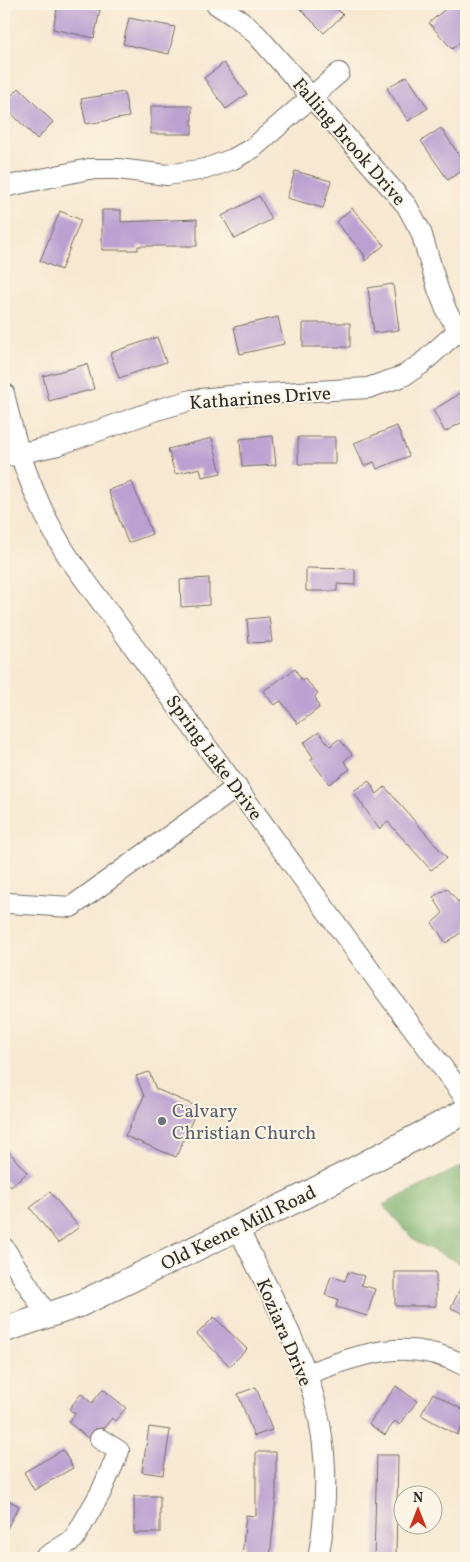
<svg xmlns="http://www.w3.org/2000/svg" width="470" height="1562" font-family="Vollkorn,serif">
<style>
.forest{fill:#7eb26e;stroke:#546e4c}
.building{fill:#bba1d1}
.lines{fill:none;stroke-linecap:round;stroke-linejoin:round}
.minor-casing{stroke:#726d65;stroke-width:22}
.major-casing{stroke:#726d65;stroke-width:27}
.minor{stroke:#fff;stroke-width:20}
.major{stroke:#fff;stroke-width:25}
.worship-dot{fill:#6b7280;stroke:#fcf5e5;stroke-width:2}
.labels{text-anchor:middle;stroke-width:4;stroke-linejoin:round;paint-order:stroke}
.street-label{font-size:19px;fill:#2b2b2b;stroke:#fcf5e5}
.worship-label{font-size:19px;fill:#5b616d;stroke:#fcf5e5;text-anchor:start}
</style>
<rect width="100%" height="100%" fill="#fcf5e5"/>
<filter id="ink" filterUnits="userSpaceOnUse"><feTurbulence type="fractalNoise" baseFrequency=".02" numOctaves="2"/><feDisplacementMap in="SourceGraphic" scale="10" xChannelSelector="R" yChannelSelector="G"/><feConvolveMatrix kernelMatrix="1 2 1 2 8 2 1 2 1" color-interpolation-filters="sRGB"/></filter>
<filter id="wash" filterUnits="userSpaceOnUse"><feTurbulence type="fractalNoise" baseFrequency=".0096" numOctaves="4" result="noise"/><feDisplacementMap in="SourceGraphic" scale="20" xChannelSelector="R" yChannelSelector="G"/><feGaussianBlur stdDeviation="1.12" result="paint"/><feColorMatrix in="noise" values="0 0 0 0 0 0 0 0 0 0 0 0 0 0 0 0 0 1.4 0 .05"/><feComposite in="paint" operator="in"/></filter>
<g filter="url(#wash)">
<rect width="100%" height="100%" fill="#f7e8d1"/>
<!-- forest -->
<path class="forest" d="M466 1164V1266L416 1242 383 1205Z"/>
<g id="blocks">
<!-- building -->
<path class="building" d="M58 4H73L100 10 94 38 53 29Z
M295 4H332L343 15 324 33Z
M451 4H466V37L452 49 429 23Z
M129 18 175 27 169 54 123 44Z
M224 63 247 94 226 109 204 78Z
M407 76 428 108 408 121 387 88Z
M19 88 53 122 37 139 4 106V103Z
M124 92 129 117 86 124 81 99Z
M151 106H192V134H151Z
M441 128 466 165V168L448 180 421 141Z
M295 171 331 181 323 208 287 198Z
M259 196 272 219 235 239 222 216Z
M352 208 384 245 365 261 364 254 336 222Z
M102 210H121V222L197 219V246H138V250H102Z
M60 211 81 220 61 270 40 261Z
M393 284 399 330 374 333 368 288Z
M278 317 284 344 240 354 234 327Z
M303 323H350V347H303Z
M157 337 166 362 119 378 110 353Z
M87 364 94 389 49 401 43 376Z
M466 390V420L445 432 433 410Z
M397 426 409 456 377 469 374 462 364 466 354 443Z
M273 436 276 465 242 467 240 439Z
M298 437H335V464H298Z
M212 438 221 473 202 477 200 468 175 474 168 449Z
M132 482 152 534 128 543 108 490Z
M306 568 355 569V585L337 584V591H306Z
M209 578V605L181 607 180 580Z
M269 617 272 642 249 643 247 619Z
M295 669 302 681 305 679 318 693 315 696 319 708 298 724 281 701 274 705 263 691Z
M319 732 330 746 339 739 352 754 344 761 350 769 329 784 311 760 313 757 303 743Z
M369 781 377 794 385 787 447 858 431 870 388 822 379 829 353 791Z
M447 888 458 902 466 896V929L446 943 432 923 443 913 433 897Z
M149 1072 156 1089 198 1107 176 1157 125 1136 144 1096 136 1076Z
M4 1146 27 1173 11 1187 4 1179Z
M50 1192 79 1227 58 1243 30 1208Z
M348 1272 364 1276 361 1285 375 1289 367 1316 336 1307 338 1299 325 1295 331 1276 345 1281Z
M395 1272H436V1306H395Z
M466 1276V1315L451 1308Z
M214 1317 247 1349 230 1366 197 1334Z
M396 1386 417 1401 400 1425 395 1421 385 1435 369 1424Z
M256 1387 272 1430 254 1436 238 1394Z
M103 1389 126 1408 115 1421 112 1418 104 1428 94 1429 88 1438 68 1422 75 1414 69 1409 81 1394 92 1403Z
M433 1393 466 1412V1419L457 1435 421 1415Z
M149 1427 170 1430 163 1475 142 1472Z
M63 1450 73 1468 34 1490 24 1472Z
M256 1452H276V1498L270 1558 242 1557 246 1515 256 1516Z
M377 1455H398L396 1558H374Z
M134 1496H160V1533H134Z
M4 1498 19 1506 4 1534Z"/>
</g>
</g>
<g filter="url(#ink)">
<use href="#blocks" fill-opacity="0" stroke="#726d65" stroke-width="1"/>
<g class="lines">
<defs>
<path id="minor" d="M216 4 240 20 257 35 407 206 421 232 438 289 447 312 459 330 466 337
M4 187 89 169H118L167 175 205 169 233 159 253 148 339 73
M4 393C16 451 37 508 69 558L380 984 466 1099
M4 457 58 445 160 409 192 400 229 396 368 388 403 376 420 365 459 330
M4 901 8 903 71 907 237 787
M238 1228C261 1276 288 1323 306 1373 328 1432 330 1497 318 1558
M4 1248 47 1315
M307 1374C364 1353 408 1336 466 1366
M44 1558 74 1539 101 1492 119 1451 100 1439"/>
<path id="major" d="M4 1330 78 1305 302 1197 466 1111"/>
</defs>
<!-- minor casing -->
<use href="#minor" class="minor-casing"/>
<!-- major casing -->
<use href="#major" class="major-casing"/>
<!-- minor -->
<use href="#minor" class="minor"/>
<!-- major -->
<use href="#major" class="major"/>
</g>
</g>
<!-- markers -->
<circle class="worship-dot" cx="162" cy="1121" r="5"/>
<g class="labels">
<!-- street labels -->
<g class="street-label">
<text transform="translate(350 141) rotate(49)" y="7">Falling Brook Drive</text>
<text transform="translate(260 397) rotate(-4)" y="7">Katharines Drive</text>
<text transform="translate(215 757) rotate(54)" y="7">Spring Lake Drive</text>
<text transform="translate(238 1227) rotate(-26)" y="7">Old Keene Mill Road</text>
<text transform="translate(285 1332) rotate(67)" y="7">Koziara Drive</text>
</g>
<!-- worship labels -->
<g class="worship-label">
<text x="172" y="1117">Calvary<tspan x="172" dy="22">Christian Church</tspan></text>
</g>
</g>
<!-- margin -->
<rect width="470" height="1562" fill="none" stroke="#fcf5e5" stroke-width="20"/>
<!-- north arrow -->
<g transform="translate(418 1510)"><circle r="24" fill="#fcf5e5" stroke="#a8a49b"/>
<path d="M0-4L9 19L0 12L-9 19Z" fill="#c8321e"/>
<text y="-8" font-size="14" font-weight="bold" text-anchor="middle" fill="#2b2b2b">N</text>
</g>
</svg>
